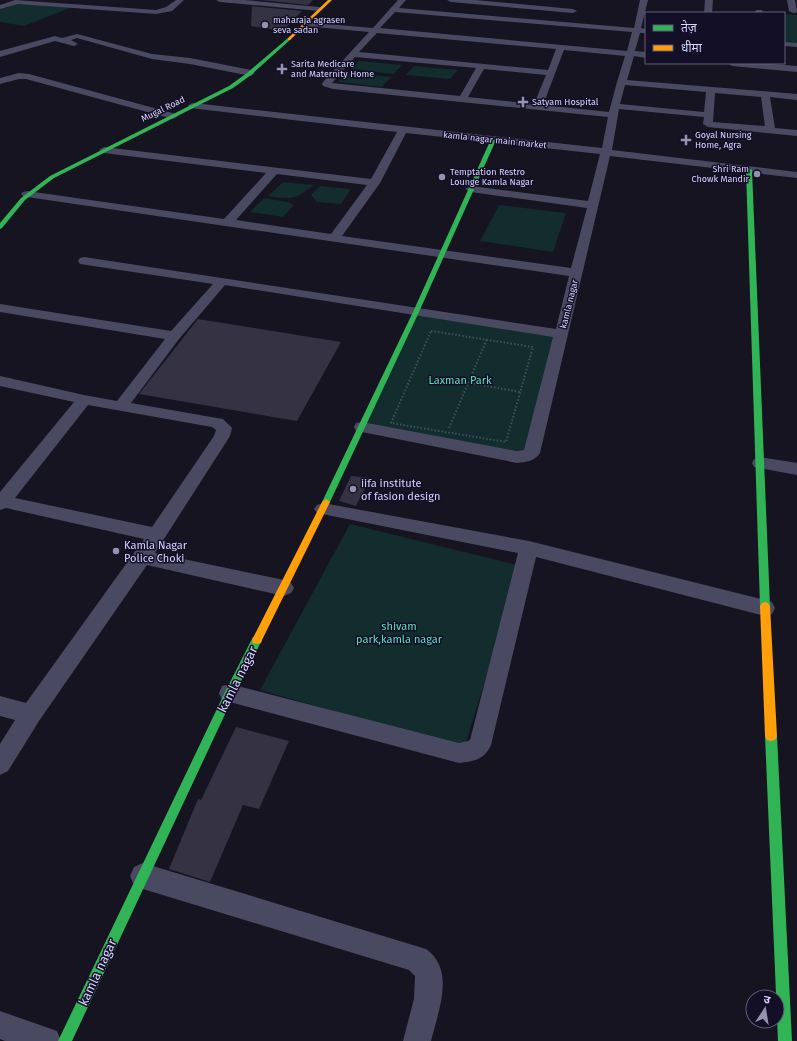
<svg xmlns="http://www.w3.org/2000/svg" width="797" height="1041" font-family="'Fira Sans','Noto Sans Devanagari',sans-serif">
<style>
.green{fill:#132c2d}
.building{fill:#343243}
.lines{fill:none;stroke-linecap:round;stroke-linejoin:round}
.path{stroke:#44505f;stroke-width:2;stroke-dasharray:1.5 2;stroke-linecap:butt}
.street{fill:#4a4962;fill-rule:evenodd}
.fast{fill:#30b455;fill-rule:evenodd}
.slow{fill:#ff9f0a;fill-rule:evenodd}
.poi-dot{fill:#9591b1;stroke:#130f26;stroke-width:1.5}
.labels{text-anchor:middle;stroke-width:3;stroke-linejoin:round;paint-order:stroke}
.far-poi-label{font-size:9px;fill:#d9d4ff;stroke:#130f26;text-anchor:start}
.far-street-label{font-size:9px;fill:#d9d4ff;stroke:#130f26}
.park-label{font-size:11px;fill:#5fe0c0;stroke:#130f26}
.poi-label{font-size:11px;fill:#d9d4ff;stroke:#130f26;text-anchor:start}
.near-street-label{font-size:13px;fill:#d9d4ff;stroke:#130f26}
</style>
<rect width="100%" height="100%" fill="#161421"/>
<!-- green -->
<path class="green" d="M19 2 75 6 24 26 0 22V7Z
M784 14 797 15V45L784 44Z
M359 61 402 65 393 74 351 69Z
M414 66 458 70 450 79 406 75Z
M347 73 391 77 382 87 338 82Z
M283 182 314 185C294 201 291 199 268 196Z
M320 186 351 189 341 204 317 202 311 195Z
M264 198 288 202 294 205 283 217 250 212Z
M499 205 566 213 553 252 480 241Z
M416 312 562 334 532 453 362 427Z
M350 524 521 566 464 748 260 690Z"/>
<!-- building -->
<path class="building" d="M260 0H313L308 5Z
M252 6 302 11 283 31 251 26Z
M198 319 341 342 297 421 139 394Z
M351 476 370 478 356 506 339 501Z
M236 727 289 741 259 809 243 805 210 882 169 869 198 799 201 800Z"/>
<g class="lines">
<!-- path -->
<path class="path" d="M431 331 533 347 506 442 391 423Z
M470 383 520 392
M449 428 487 339"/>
<!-- street -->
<path class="street" d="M15 0 156 10 166 7 176 0H184L172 11 156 14 18 4 0 9V5Z
M216 0H244L319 7 323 9 319 11 220 2Z
M398 0H406L399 8 634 28 640 0H648L641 28 646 29V33H640L635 51 646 52V58L634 56 627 80 797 94V100L770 97 775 128 797 130V136L708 127 703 124 704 117 619 109 612 150 797 172V178L610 156 540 453C535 461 526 462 517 463L362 432 356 431 354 427 356 423 362 422 517 451 524 450 553 337 225 285 179 339 131 403 217 418 223 419 232 428 230 436 155 553 284 580 291 583 294 588 291 593 284 596 147 565 39 721 8 771 0 775V744L15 720 0 716V696L26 703 144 539 6 508 0 510V492L74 402 0 386V376L84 395 117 401 165 339 0 312V304L171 331 213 284 80 264 78 261 80 258 84 257 556 329 569 276 27 197 23 196 21 194 23 192 27 191 224 219 266 173 104 153 99 150 104 147 371 179 397 132 190 108 188 106 190 104 193 103 602 148 608 117 333 89 323 86 322 84 323 82 369 32 305 26H302V22L373 28ZM395 12 632 32 627 51 380 28ZM377 33 556 49 548 70 359 52ZM564 50 625 56 617 82 609 112 543 105ZM355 57 476 68 460 96 332 83ZM484 69 546 75 534 104 468 97ZM625 85 706 92 704 112 620 104ZM715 93 761 97 765 126 713 122ZM406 133 600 154 588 201 471 186 465 189 471 192 587 208 571 268 342 236 380 183ZM277 174 367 185 331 234 236 220ZM88 405 212 427 216 430 214 436 152 527 15 498Z
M447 0H475L573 9 577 11 573 13 451 2Z
M705 0H713L712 13H704Z
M787 0H795L797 11 796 13H793L789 11Z
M756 10H762L763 13H755Z
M77 34 152 54 190 58 251 70 255 73 251 76 190 64 152 59 77 38 71 40 78 44 74 46 55 41 0 57V51L55 36 62 38Z
M784 42 797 43V47L784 46Z
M728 63H760L797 66V72L732 66Z
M19 73 29 74 176 114 178 116 173 119 26 79H19L0 84V78Z
M760 457 797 463V475L754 467 752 463 754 459Z
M323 503 529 541 765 600 772 602 775 608 772 614 765 616 536 557 491 745C484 760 474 761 459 763L222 700 219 693 222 686 230 684 459 743 468 741 470 740 518 553 317 513 314 509 317 505Z
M143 863 426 949C456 970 438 1012 431 1041H403L414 999 415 976 409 970 143 889 134 885 130 876 134 867Z
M0 1011 57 1031 61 1041H5L0 1039Z"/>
<!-- fast -->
<path class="fast" d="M288 38 291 39 251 75 233 88 54 178 25 200 2 228 0 229V223L21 198 50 176 229 86 247 73Z
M491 139 496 140 419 312 330 502 329 504H323L322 502 413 312Z
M749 168 752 170 770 606 768 609 765 610 762 609 760 606 746 170Z
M257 636 261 637 262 640 234 695 72 1041H58L226 690 253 637Z
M771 731 775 732 777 736 792 1041H778L765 736 767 732Z"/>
<!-- slow -->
<path class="slow" d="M328 0H332L290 40H288V38Z
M326 499 330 502 262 640 261 643 257 644 253 643 252 640 322 502Z
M765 602 768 603 770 606 777 736 775 740 771 741 767 740 765 736 760 606 762 603Z"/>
</g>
<!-- markers -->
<g class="poi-dot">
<circle cx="265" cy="25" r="4"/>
<path d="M280 63h4v4h4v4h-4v4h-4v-4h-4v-4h4z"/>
<path d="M521 96h4v4h4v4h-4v4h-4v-4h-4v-4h4z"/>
<path d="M684 134h4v4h4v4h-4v4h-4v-4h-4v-4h4z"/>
<circle cx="757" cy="174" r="4"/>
<circle cx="442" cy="177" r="4"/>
<circle cx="353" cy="489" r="4"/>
<circle cx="116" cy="551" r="4"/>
</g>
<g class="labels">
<!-- far-poi labels -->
<g class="far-poi-label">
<text x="273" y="23">maharaja agrasen<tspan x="273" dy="10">seva sadan</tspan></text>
<text x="291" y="67">Sarita Medicare<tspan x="291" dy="10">and Maternity Home</tspan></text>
<text x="532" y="105">Satyam Hospital</text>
<text x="695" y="138">Goyal Nursing<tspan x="695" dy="10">Home, Agra</tspan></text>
<text x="749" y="172" text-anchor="end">Shri Ram<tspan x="749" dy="10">Chowk Mandir</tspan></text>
<text x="450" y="175">Temptation Restro<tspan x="450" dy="10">Lounge Kamla Nagar</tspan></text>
</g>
<!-- far-street labels -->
<g class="far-street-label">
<text transform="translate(163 109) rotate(-26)" y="3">Mugal Road</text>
<text transform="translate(495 140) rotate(6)" y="3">kamla nagar main market</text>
<text transform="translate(569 304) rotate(-76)" y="3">kamla nagar</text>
</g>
<!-- park labels -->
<g class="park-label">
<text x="460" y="384">Laxman Park</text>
<text x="399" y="630">shivam<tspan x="399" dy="13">park,kamla nagar</tspan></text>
</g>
<!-- poi labels -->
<g class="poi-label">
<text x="361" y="487">iifa institute<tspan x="361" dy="13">of fasion design</tspan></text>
<text x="124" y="549">Kamla Nagar<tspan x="124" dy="13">Police Choki</tspan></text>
</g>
<!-- near-street labels -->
<g class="near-street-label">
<text transform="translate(237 679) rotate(-63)" y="5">kamla nagar</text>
<text transform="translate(97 972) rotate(-65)" y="5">kamla nagar</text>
</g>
</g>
<!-- legend -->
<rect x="645" y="12" width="140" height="52" fill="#130f26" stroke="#625e7d"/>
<rect x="653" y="25" width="20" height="6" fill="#30b455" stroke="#625e7d"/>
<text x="681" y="32" font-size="12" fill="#d9d4ff">तेज़</text>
<rect x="653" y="45" width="20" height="6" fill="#ff9f0a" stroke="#625e7d"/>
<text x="681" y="52" font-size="12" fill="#d9d4ff">धीमा</text>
<!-- north arrow -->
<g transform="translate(765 1009) rotate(12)"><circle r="19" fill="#130f26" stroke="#625e7d"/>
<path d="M0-3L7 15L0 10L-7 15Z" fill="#9591b1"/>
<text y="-6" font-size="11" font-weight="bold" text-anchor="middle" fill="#d9d4ff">उ</text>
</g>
</svg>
